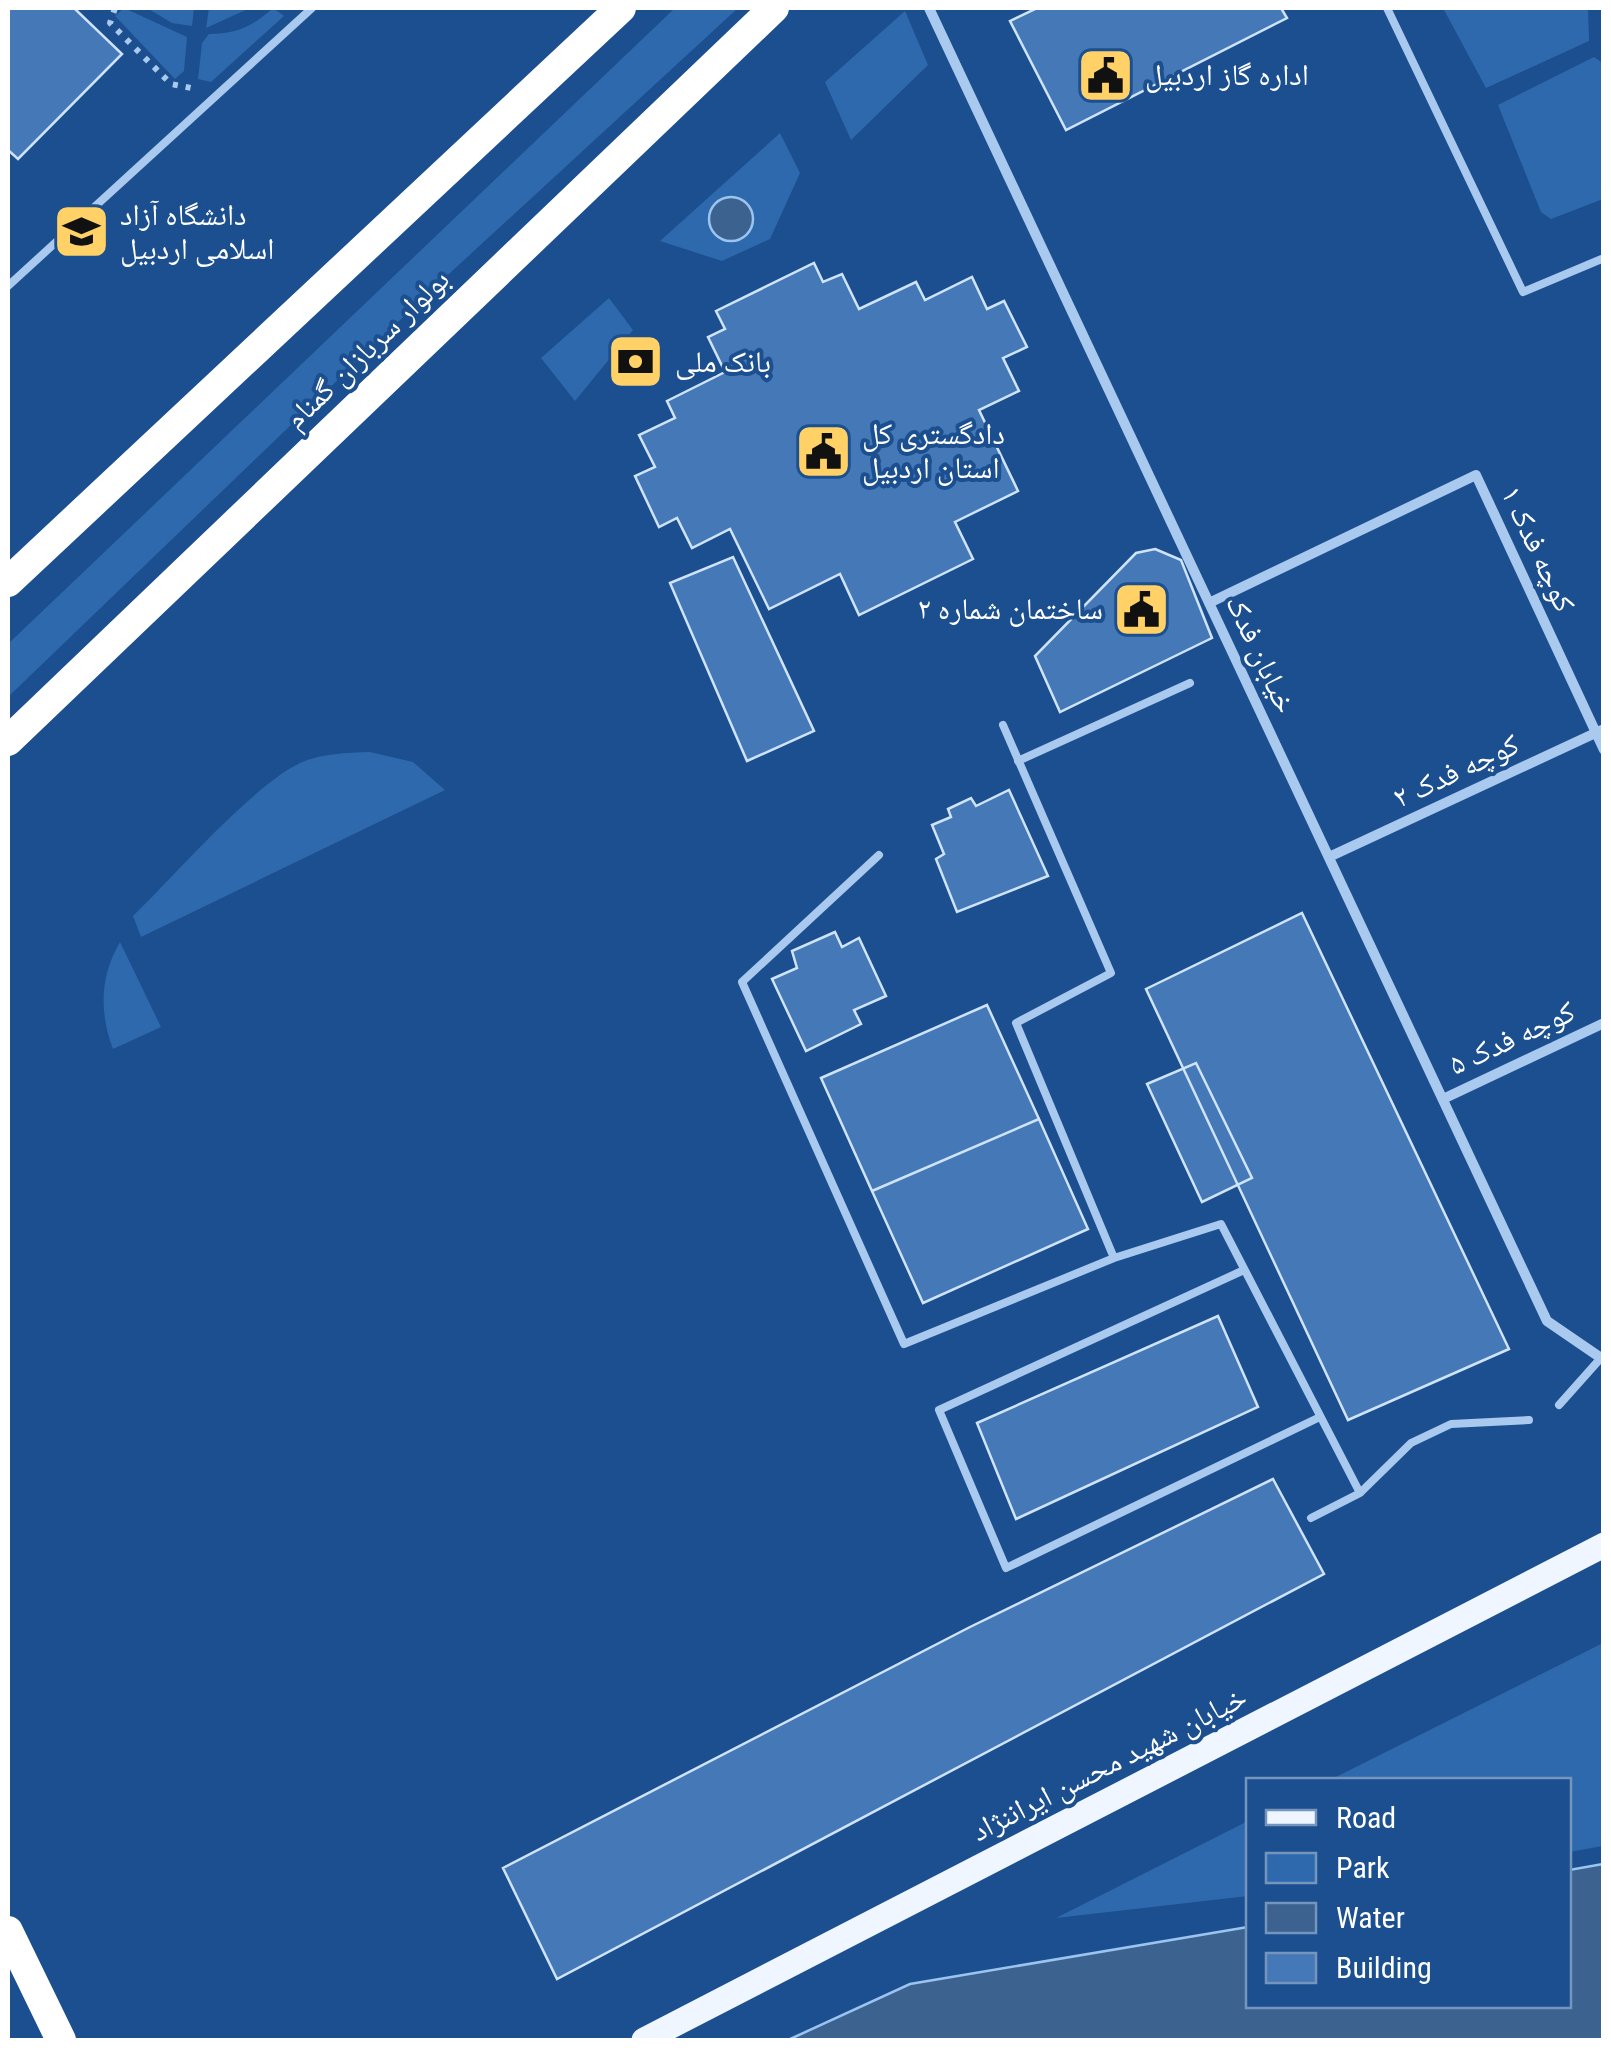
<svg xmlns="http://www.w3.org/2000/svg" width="1611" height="2048" font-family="'Roboto Condensed','Noto Naskh Arabic',sans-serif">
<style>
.green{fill:#2e69ad}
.water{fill:#3c6290;stroke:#9cc4f0;stroke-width:2.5}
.building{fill:#4478b7;stroke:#cfe3fa;stroke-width:2.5}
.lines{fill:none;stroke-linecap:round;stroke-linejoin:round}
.path{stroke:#a9c9ee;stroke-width:6;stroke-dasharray:5 8;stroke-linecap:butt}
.lane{stroke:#a9c9ee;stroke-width:8}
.street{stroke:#a9c9ee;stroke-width:10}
.primary{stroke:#f0f6ff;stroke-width:25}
.highway{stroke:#fff;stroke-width:30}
.labels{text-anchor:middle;stroke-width:8;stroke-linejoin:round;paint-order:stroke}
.poi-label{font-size:30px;fill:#fff;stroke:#1b4f8f;text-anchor:start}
.street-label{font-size:30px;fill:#fff;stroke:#1b4f8f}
</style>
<rect width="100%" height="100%" fill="#1b4f8f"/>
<!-- green -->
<path class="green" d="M124 8 187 37 184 71 175 79 115 16Z
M147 8H194L192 26 172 23Z
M209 8H250L206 28Z
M273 8 284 16 211 82 198 79 202 43 209 34C236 34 253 26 273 8Z
M675 8H738L425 296 8 697V644Z
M1443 8H1588L1589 41 1486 88Z
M905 11 928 65 851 140 825 82Z
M1594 57 1603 63V199L1551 219 1541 212 1498 105Z
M780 133 800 173 770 239 722 261 660 241Z
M609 298 633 330 575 401 541 358Z
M370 752 413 762 445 790 141 937 133 916C174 876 252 786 300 763 321 753 347 753 370 752Z
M120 942 161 1027 113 1049C99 1012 100 976 120 942Z
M1603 1643V1846L1569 1852 1568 1780H1330Z
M1248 1821V1896L1056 1918Z"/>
<!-- water -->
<path class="water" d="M709 219a22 22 0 1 1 44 0a22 22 0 1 1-44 0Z
M1603 1864V2040H788L910 1984 1248 1927V2006H1568L1569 1870Z"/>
<!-- building -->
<path class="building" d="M8 8H74L122 54 18 159 8 150Z
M1037 8H1281L1287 18 1066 130 1010 21Z
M814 263 823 282 842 274 859 309 916 282 925 300 972 277 987 309 1004 301 1027 347 1003 358 1019 391 979 410 1018 491 955 522 973 559 859 615 840 574 769 609 730 529 692 548 677 518 659 527 635 476 655 467 639 435 675 418 667 401 725 372 708 337 725 329 716 311Z
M642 346 660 355 633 380 614 369 631 349Z
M1155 549 1181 560 1212 638 1060 712 1035 656 1136 553Z
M733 557 814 731 747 761 670 583Z
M1009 790 1048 876 957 912 936 859 944 854 932 825 951 817 948 809 971 798 976 806Z
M1302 913 1509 1349 1348 1420 1146 989Z
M835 932 842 947 859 938 886 996 854 1010 861 1024 806 1051 772 979 797 968 792 951Z
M987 1005 1039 1119 872 1191 821 1078Z
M1196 1063 1252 1178 1202 1202 1147 1084Z
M1039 1119 1088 1229 923 1303 872 1191Z
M1218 1316 1258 1407 1016 1519 977 1423Z
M1273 1479 1324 1574 557 1979 503 1868 970 1627Z"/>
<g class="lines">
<!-- path -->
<path class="path" d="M115 8 110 23 171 84 191 88"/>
<!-- lane -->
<path class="lane" d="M1387 8 1523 292 1604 258
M8 286 312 8
M1003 725 1111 973 1016 1023 1114 1258
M1018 761 1190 683
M879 855 742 982 904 1344 1114 1258 1221 1224 1360 1493
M1244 1270 939 1410 1006 1568 1320 1417
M1559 1405 1600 1359
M1311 1518 1360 1493 1411 1443 1451 1424 1529 1420"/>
<!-- street -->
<path class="street" d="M929 8 1547 1321 1604 1360
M1209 603 1476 475 1604 750
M1329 857 1604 729
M1443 1099 1604 1023"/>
<!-- primary -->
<path class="primary" d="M644 2040 1604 1545"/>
<!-- highway -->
<path class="highway" d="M8 582 621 8
M8 741 774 8
M8 1931 61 2040"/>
</g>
<!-- icons -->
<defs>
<symbol id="civic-square" viewBox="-11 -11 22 22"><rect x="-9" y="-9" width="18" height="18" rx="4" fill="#ffd166" stroke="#1b4f8f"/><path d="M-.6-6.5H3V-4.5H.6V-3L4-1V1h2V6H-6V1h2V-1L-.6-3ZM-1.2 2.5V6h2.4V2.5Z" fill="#111"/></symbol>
<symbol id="university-square" viewBox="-11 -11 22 22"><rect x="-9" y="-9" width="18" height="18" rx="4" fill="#ffd166" stroke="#1b4f8f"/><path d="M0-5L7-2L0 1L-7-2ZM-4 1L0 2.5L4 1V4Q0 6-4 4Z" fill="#111"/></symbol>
<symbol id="bank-square" viewBox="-11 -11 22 22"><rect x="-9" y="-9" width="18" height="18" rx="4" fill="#ffd166" stroke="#1b4f8f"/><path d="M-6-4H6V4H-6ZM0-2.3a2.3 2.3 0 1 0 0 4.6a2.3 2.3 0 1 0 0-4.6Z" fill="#111"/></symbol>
</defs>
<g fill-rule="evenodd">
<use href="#civic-square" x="1074" y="44" width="63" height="63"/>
<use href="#university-square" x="50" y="200" width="63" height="63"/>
<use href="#bank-square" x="604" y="330" width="63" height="63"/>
<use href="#civic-square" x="792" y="420" width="63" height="63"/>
<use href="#civic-square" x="1110" y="578" width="63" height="63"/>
</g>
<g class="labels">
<!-- poi labels -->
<g class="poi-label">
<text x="1145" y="85">اداره گاز اردبیل</text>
<text x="120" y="225">دانشگاه آزاد<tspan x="120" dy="34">اسلامی اردبیل</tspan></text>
<text x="675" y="372">بانک ملی</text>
<text x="862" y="444">دادگستری کل<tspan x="862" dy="34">استان اردبیل</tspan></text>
<text x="1103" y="619" text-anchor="end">ساختمان شماره ۲</text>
</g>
<!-- street labels -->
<g class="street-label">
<text transform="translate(367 349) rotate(-44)" y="10">بولوار سربازان گمنام</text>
<text transform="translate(1538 549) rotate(65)" y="10">کوچه فدک ۱</text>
<text transform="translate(1261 654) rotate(65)" y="10">خیابان فدک</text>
<text transform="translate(1456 771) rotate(-25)" y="10">کوچه فدک ۲</text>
<text transform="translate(1512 1038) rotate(-25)" y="10">کوچه فدک ۵</text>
<text transform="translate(1109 1764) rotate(-27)" y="10">خیابان شهید محسن ایراننژاد</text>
</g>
</g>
<!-- border -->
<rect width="1611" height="2048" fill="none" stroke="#ffffff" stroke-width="20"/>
<!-- legend -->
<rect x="1246" y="1778" width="325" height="230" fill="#1b4f8f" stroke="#7695bc" stroke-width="2.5"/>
<rect x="1266" y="1810" width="50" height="15" fill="#f0f6ff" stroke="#7695bc" stroke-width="2.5"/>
<text x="1336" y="1828" font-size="30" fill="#ffffff">Road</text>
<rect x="1266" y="1853" width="50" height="30" fill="#2e69ad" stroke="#7695bc" stroke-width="2.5"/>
<text x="1336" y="1878" font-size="30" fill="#ffffff">Park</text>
<rect x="1266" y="1903" width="50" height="30" fill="#3c6290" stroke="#7695bc" stroke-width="2.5"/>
<text x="1336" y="1928" font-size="30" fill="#ffffff">Water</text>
<rect x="1266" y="1953" width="50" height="30" fill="#4478b7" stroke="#7695bc" stroke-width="2.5"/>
<text x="1336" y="1978" font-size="30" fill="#ffffff">Building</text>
</svg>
